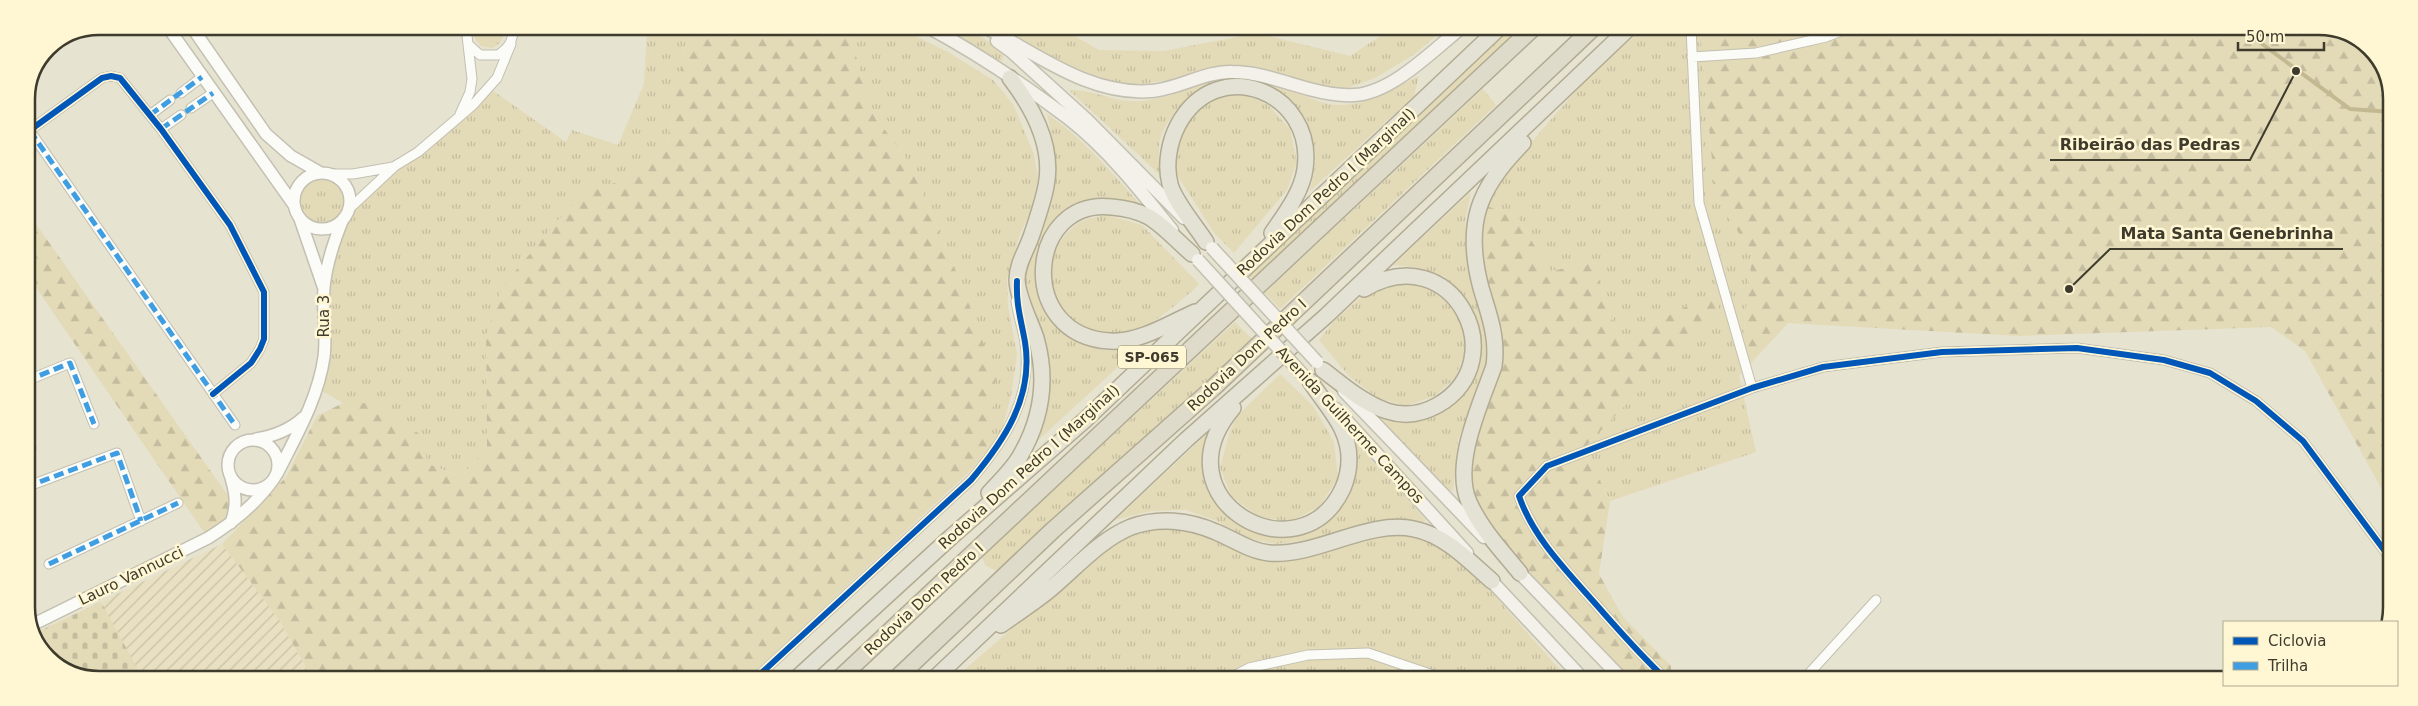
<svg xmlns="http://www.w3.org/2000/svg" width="2418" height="706" font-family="'DejaVu Sans',sans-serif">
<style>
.industrial{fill:url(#industrial-furrows)}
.grass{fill:url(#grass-tufts)}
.forest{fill:url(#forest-firs)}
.cemetery{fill:url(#cemetery-stones)}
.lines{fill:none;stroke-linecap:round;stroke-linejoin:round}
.stream{stroke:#c3b991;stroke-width:4}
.minor-casing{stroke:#c3c0b1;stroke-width:11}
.tertiary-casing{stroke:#c3c0b1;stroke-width:14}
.secondary-casing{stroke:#c3c0b1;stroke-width:15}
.trunk-casing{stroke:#b1ab93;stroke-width:18}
.motorway-casing{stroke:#b1ab93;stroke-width:19}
.minor{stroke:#fbfbf8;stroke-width:9}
.tertiary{stroke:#fbfbf8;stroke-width:11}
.secondary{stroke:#f3f1ea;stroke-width:12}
.trunk{stroke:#e4e2d4;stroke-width:15}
.motorway{stroke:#dfdbca;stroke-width:16}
.secondary-bridge-casing{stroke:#c3c0b1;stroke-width:15;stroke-linecap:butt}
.secondary-bridge{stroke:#f3f1ea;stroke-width:12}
.quiet{stroke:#3f9ee1;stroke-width:5;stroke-dasharray:10 5;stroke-linecap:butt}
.cycleway-casing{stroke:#fff6d4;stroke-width:9}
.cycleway{stroke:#0057b8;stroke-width:6}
.labels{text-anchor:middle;stroke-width:5;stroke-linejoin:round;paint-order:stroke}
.shield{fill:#fff6d4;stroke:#78735f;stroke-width:1}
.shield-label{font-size:14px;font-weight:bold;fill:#3e3b2d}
.street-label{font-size:15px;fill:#3e3b2d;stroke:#fff6d4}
.rim{fill:none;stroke:#3e3b2d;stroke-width:2.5}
.leader{fill:none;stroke:#3e3b2d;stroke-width:2}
.callout-dot{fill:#3e3b2d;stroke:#fff6d4;stroke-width:2}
.callout-label{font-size:16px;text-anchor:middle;font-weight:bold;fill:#3e3b2d;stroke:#fff6d4;stroke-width:5;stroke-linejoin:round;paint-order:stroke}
</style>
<defs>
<pattern id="industrial-furrows" width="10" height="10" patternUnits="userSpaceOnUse" patternTransform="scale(1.25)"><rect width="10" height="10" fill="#e8e0c1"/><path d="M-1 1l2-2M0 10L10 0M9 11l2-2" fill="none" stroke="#c8c1a6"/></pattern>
<pattern id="grass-tufts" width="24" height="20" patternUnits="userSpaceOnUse" patternTransform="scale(1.25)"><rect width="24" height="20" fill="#e3dab7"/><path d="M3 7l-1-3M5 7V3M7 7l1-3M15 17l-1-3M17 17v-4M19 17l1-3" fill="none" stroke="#c4bc9e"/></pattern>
<pattern id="forest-firs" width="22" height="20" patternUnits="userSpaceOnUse" patternTransform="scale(1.25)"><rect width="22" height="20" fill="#e3dab7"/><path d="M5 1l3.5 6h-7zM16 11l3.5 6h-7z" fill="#c4bc9e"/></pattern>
<pattern id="cemetery-stones" width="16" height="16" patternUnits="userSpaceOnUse" patternTransform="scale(1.25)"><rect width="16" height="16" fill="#e3dab7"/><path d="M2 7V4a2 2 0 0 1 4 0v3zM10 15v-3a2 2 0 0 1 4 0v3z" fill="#c4bc9e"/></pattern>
</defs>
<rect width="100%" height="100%" fill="#e7e3d1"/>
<!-- industrial -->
<path class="industrial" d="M222 544 280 621 312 678 80 677 44 655 35 633Z"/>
<!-- grass -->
<path class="grass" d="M476 27H502C506 36 501 44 492 48L481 46 474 37Z
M647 27H708L685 46 666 151 623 180 586 192 486 335 487 448 461 477 426 463 373 403H343L317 388 324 295 343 219 364 194 489 88 566 142 572 130 618 145 644 84Z
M838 27H897L948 52 993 80 1013 104 1034 154 1038 179 1031 210 1020 234 1007 279 1008 305 1017 355 1011 396 1002 429 988 450 996 377 961 283 910 164 869 108 857 59 846 30Z
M941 27H968L1004 53 1002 61 996 60Z
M993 27H1059L1099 50 1164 51 1257 33 1350 56 1393 28H1445L1415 54 1375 78 1341 90 1308 84 1255 66H1227L1190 77 1127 86 1056 62Z
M1512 28H1520L1252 279 1248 274Z
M1644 28H1700L1715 194 1752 255 1739 376 1756 452 1610 501 1586 453 1588 444 1718 308 1714 292 1619 341 1594 263 1550 271 1517 217 1479 203 1586 79Z
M1232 75C1247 78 1263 81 1278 85 1299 91 1317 105 1340 105 1368 105 1394 88 1419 76L1414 96 1310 191C1314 174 1319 155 1312 138 1295 90 1250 67 1203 87 1197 90 1191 97 1185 102 1175 111 1163 126 1160 140 1158 150 1159 163 1159 174L1069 90C1094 90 1109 100 1130 101 1164 103 1199 82 1232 75Z
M1483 89 1496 105 1280 309 1265 293Z
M1236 90 1268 105 1290 129 1297 162 1287 190 1234 253 1215 234 1175 172 1177 135 1203 104Z
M1047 114C1083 138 1112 173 1141 205 1028 162 993 333 1104 350 1112 351 1122 348 1130 347L1133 353 1032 446 1047 404 1049 368 1043 340 1022 283 1054 171 1052 137Z
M299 201a23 23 0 1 1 46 0a23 23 0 1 1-46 0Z
M1471 192 1465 221 1468 270 1488 335 1487 366 1458 440 1453 491 1444 488 1377 419 1397 421 1416 419 1439 413 1461 395 1472 376 1476 324 1465 298 1445 277 1420 268 1393 265Z
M1106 215 1142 225 1199 284C1187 297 1152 325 1135 332 1130 334 1122 333 1117 333 1050 336 1026 258 1080 222 1087 218 1098 217 1106 215Z
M1405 280 1441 293 1463 322 1465 352 1455 378 1435 396 1405 406 1376 397 1349 376 1319 340 1334 321 1360 298Z
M1235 322 1252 339 998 572 985 565 982 557Z
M1280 374 1313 406 1334 442 1338 478 1319 507 1289 522 1258 516 1231 496 1220 467 1230 431 1237 416Z
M1207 434 1203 454 1209 479 1218 501 1237 523 1255 532 1283 535 1349 491 1357 466V444L1426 520 1422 523 1390 520 1316 539 1276 544 1243 537 1217 521 1186 510 1151 511 1115 520Z
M1170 521 1259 550 1414 528 1451 546 1568 679 955 678 1123 532Z"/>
<!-- forest -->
<path class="forest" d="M708 27H838L846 30 857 59 869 108 910 164 961 283 996 377 988 450 967 474 748 678H312L280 621 222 544 286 477 317 416 343 403H373L427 439 426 463 461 477 487 447 486 335 502 287 559 219 586 192 623 180 666 151 685 46Z
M1700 28 2338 29 2374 51 2392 94 2390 504 2305 351 2271 327 2018 336 1788 323 1739 376 1752 255 1715 194Z
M1479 203 1517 217 1550 271 1594 263 1619 341 1714 292 1719 308 1588 444 1586 453 1610 501 1599 574 1623 617 1671 666V679H1630L1614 666 1560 615 1468 500 1466 454 1503 330 1480 279Z
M26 210 236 507 208 538 26 273Z"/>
<!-- cemetery -->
<path class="cemetery" d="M101 602 142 677H80L44 655 35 633Z"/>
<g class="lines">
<!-- stream -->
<path class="stream" d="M2244 29 2250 35 2350 109 2391 112"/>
<defs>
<path id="minor" d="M1691 28 1699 203 1752 388
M469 45 480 55H498C509 48 514 40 513 27
M1692 57 1756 53 1826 37 1849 28
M181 93 202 77
M191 108 213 93
M460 114 470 92 472 79 466 27
M150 115 170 100
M161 129 181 115
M30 131 235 425
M26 133 102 78 111 76 120 78 161 129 230 225 264 292V339L260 349 251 363 213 394
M331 174H353L393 167
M349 209 395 166 418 152 473 105 497 78 511 44
M26 381 70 363 94 424
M26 435 31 448 26 449
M26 487 117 453 141 521
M49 564 178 503
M756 678 971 480C1005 440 1033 398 1025 343 1023 329 1018 316 1016 301
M1228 679 1249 668 1308 655 1368 653 1445 679
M1666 679C1640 655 1617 628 1593 601 1565 569 1533 537 1519 496L1547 466 1752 388 1823 367 1942 352 2077 348 2164 360 2210 373 2256 401 2303 441 2390 558
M1804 679 1876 600"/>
<path id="tertiary" d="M167 26 294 205
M191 26 266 134 291 156 321 173
M294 201a28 28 0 1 1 56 0a28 28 0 1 1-56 0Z
M300 219 323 286
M256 439C275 436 290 430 304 417
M228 465a25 25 0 1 1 50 0a25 25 0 1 1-50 0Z
M277 474C296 436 318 399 324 357 327 334 322 311 324 288 326 264 334 241 343 219
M231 523C237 506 236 495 231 478
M32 625 208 538C234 522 255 505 273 480"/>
<path id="secondary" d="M928 27C977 53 1024 85 1068 118 1108 149 1141 191 1172 230
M985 27C1037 54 1090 96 1151 91 1178 89 1205 71 1232 72 1259 72 1283 82 1309 89 1324 93 1338 96 1354 95 1392 93 1432 51 1461 28
M997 41 1011 51 1087 120 1184 218
M1344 391 1484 537
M1336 409 1467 553
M1514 567 1622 679
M1485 574 1583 679"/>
<path id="trunk" d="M1206 242C1196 226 1174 201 1170 184 1165 165 1169 142 1178 125 1217 52 1316 92 1305 169 1302 192 1285 214 1272 233
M1192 254C1178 242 1164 226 1149 217 1138 211 1124 208 1112 207 1027 197 1015 336 1110 341 1139 343 1170 323 1195 312
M1323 370C1343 385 1363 403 1387 411 1405 417 1422 414 1438 405 1516 360 1452 236 1364 289
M1233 408C1155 500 1300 581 1343 488 1351 469 1351 448 1342 429 1334 412 1320 397 1310 381
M989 493C999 482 1011 471 1019 458 1041 421 1048 380 1036 338 1030 320 1018 299 1017 280 1017 263 1027 250 1032 234 1037 219 1043 202 1046 186 1054 147 1033 108 1010 78
M1520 573C1502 551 1481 529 1469 502 1452 464 1481 403 1494 366 1498 337 1489 315 1481 288 1464 224 1478 188 1523 143
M1001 625C1016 614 1032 604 1047 592 1074 570 1099 540 1131 527 1158 517 1189 520 1216 532 1233 539 1250 551 1269 553 1316 557 1368 519 1414 529 1445 535 1469 561 1492 581
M797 678 951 537 1085 420 1499 28
M935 678 1186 440 1326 316 1629 28"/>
<path id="motorway" d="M840 678 1533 28
M897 678 1053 530 1213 388 1593 28"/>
</defs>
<!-- minor casing -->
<use href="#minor" class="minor-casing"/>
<!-- tertiary casing -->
<use href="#tertiary" class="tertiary-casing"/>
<!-- secondary casing -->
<use href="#secondary" class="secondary-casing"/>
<!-- trunk casing -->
<use href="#trunk" class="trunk-casing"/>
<!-- motorway casing -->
<use href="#motorway" class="motorway-casing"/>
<!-- minor -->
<use href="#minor" class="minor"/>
<!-- tertiary -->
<use href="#tertiary" class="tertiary"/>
<!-- secondary -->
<use href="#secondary" class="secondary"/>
<!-- trunk -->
<use href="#trunk" class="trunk"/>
<!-- motorway -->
<use href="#motorway" class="motorway"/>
<defs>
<path id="secondary-bridge" d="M1212 248 1317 362
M1198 260 1303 375"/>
</defs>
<!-- secondary-bridge casing -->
<use href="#secondary-bridge" class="secondary-bridge-casing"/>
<!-- secondary-bridge -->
<use href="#secondary-bridge" class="secondary-bridge"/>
<!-- quiet -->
<path class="quiet" d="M150 115 202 77
M161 129 213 93
M30 131 235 425
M26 381 70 363 94 424
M26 435 31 448 26 449
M26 487 117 453 141 521
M49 564 178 503"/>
<defs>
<path id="cycleway" d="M26 133 102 78 111 76 120 78 161 129 230 225 264 292V339L260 349 251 363 213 394
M756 678 971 480C1004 441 1034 397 1025 342 1021 319 1016 306 1017 281
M1666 679C1640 655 1617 628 1593 601 1565 569 1533 537 1519 496L1547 466 1752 388 1823 367 1942 352 2077 348 2164 360 2210 373 2256 401 2303 441 2390 558"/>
</defs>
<!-- cycleway casing -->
<use href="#cycleway" class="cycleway-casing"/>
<!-- cycleway -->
<use href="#cycleway" class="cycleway"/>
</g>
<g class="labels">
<!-- shield labels -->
<rect class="shield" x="1118" y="345.5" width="68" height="23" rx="4"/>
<g class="shield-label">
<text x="1152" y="362">SP-065</text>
</g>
<!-- street labels -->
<g class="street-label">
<text transform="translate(1326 192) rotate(-43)" y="5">Rodovia Dom Pedro I (Marginal)</text>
<text transform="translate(324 316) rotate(-90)" y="5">Rua 3</text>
<text transform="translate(1247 355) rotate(-43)" y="5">Rodovia Dom Pedro I</text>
<text transform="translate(1350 425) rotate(47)" y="5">Avenida Guilherme Campos</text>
<text transform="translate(1029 467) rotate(-42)" y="5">Rodovia Dom Pedro I (Marginal)</text>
<text transform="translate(131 576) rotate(-26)" y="5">Lauro Vannucci</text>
<text transform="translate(924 599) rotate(-43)" y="5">Rodovia Dom Pedro I</text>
</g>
</g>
<!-- crop -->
<path d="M0 0H2418V706H0ZM99 35H2319A64 64 0 0 1 2383 99V607A64 64 0 0 1 2319 671H99A64 64 0 0 1 35 607V99A64 64 0 0 1 99 35Z" fill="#fff6d4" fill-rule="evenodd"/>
<path class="rim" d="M99 35H2319A64 64 0 0 1 2383 99V607A64 64 0 0 1 2319 671H99A64 64 0 0 1 35 607V99A64 64 0 0 1 99 35Z"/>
<!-- callouts -->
<path class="leader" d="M2296 71L2250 160H2050M2069 289L2110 249H2343"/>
<g class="callout-dot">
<circle cx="2296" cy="71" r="5"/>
<circle cx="2069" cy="289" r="5"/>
</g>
<g class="callout-label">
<text x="2150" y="150">Ribeirão das Pedras</text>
<text x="2227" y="239">Mata Santa Genebrinha</text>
</g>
<!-- legend -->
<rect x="2223" y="621" width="175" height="65" fill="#fff6d4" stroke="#b2ab91"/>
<rect x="2233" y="637" width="25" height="8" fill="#0057b8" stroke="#b2ab91"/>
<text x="2268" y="646" font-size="15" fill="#3e3b2d">Ciclovia</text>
<rect x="2233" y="662" width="25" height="8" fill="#3f9ee1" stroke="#b2ab91"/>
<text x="2268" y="671" font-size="15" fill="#3e3b2d">Trilha</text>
<!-- scale -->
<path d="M2238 42v8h86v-8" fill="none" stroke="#3e3b2d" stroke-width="2.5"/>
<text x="2246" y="42" font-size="15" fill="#3e3b2d" stroke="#fff6d4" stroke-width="4" paint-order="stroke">50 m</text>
</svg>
